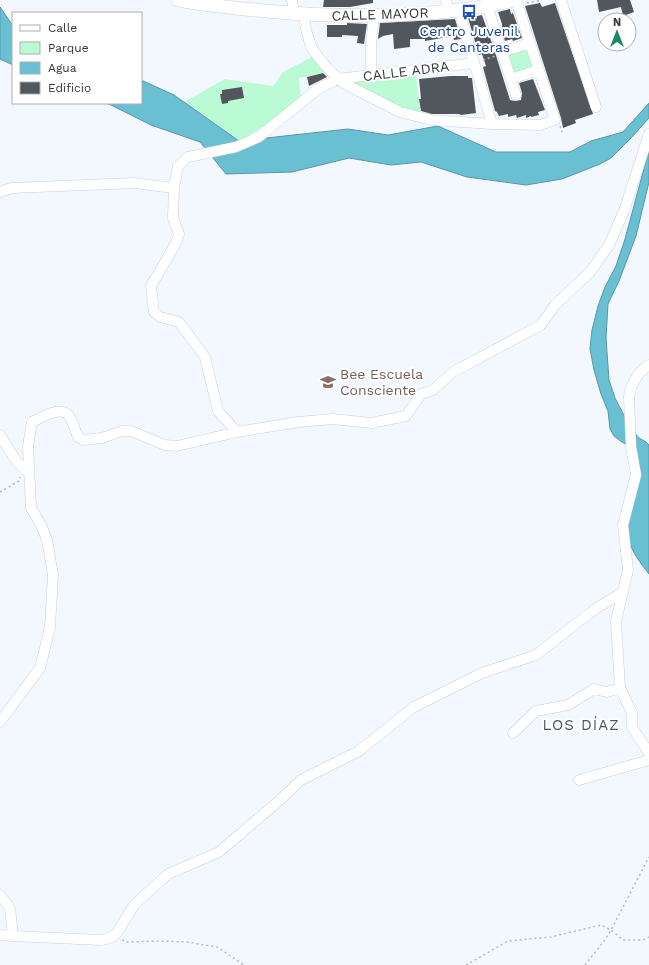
<svg xmlns="http://www.w3.org/2000/svg" width="649" height="965" font-family="'Work Sans',sans-serif">
<style>
.green{fill:#bafad4}
.water{fill:#6ac0d3;stroke:#5a96a5}
.building{fill:#52575e}
.lines{fill:none;stroke-linecap:round;stroke-linejoin:round}
.minor-casing{stroke:#c9cfd7;stroke-width:11}
.major-casing{stroke:#c9cfd7;stroke-width:14}
.path{stroke:#b5b9bf;stroke-width:1.5;stroke-dasharray:2 3;stroke-linecap:butt}
.minor{stroke:#fff;stroke-width:10}
.major{stroke:#fff;stroke-width:13}
.labels{text-anchor:middle;stroke-width:4;stroke-linejoin:round;paint-order:stroke}
.street-label{font-size:14px;fill:#333539;stroke:#fff}
.transit-label{font-size:14px;fill:#164399;stroke:#fff}
.education-label{font-size:14px;fill:#785e54;stroke:#fff;text-anchor:start}
.neighbourhood-label{font-size:15px;letter-spacing:1px;fill:#50555c;stroke:#fff}
</style>
<rect width="100%" height="100%" fill="#f3f8ff"/>
<!-- green -->
<path class="green" d="M529 43 538 70 511 79 502 52Z
M314 56 326 72 299 78 301 98 271 122 239 141 184 102 225 79 273 86 283 72Z
M416 75 421 118 343 83Z"/>
<!-- water -->
<path class="water" d="M0 7 13 26V65L0 59Z
M141 80 174 95 239 141 348 129 388 135 438 126 496 152H570L591 141 623 132 649 103V118L631 138 611 158 600 164 562 179 526 185 467 177 421 162 391 165 349 158 292 172 226 174 200 142 151 125 107 103H141Z
M649 150V182L636 236 619 281 608 304 606 338 609 380 615 398 630 427 639 438 646 442 649 445V574C630 550 622 536 632 506 635 496 639 487 639 476 639 467 634 456 631 447L622 442 614 436 610 429 608 411 601 394 594 370 590 349 592 330 598 306 605 287 616 266 625 239Z"/>
<!-- building -->
<path class="building" d="M324 0H373V3L350 7H323Z
M597 0H630L634 12 623 16 621 7 599 12Z
M540 3 542 7 555 3 593 114 575 120 576 123 563 128 561 118 525 6Z
M510 9 511 14 513 13 522 38 513 41 512 39 505 41 501 28H502V24L498 12Z
M482 15 494 49 510 100 515 101 521 100 522 93 519 83 533 79 545 110 538 112 539 115 531 117V116L526 118V115L517 118 516 115 508 117V114L499 116 497 112 495 111 484 71 483 67 486 66 482 54 479 55 468 18Z
M455 19 461 39 454 40 453 36 425 41V39H410V47L394 49 393 34 383 36 378 39 380 23Z
M347 23 367 24 364 44 357 43 358 36 342 35V37H327V25H347Z
M323 73 327 77 309 86 307 77Z
M450 76H468V78H472L476 113 461 115 459 114H432L421 111 419 99H421L419 79Z
M242 87 244 98 228 101V103L222 104 220 94H222V90Z"/>
<g class="lines">
<defs>
<path id="minor" d="M292 0 294 14
M446 0 448 11
M561 0 596 107
M487 5 516 95
M459 10 492 124
M305 15C304 24 308 39 312 48 317 57 335 77 343 83L400 112 431 120 492 124 540 125 555 120 516 0
M502 52 529 43
M371 75V44L374 15
M511 79 538 70
M0 192 11 188 135 183 174 188
M649 365C637 373 631 383 629 397L631 447 636 475 623 525 628 570 616 621 620 688 632 713V727L649 753
M237 432 218 411 205 357 179 322 160 317 154 312 151 286 176 243 179 234 173 218 174 188 178 166 188 157 236 147 259 137 318 89 337 79 474 63
M0 435 17 462 29 473
M0 722 40 668 50 627 53 575 47 540 41 525 31 508 28 446 32 422C42 417 64 403 71 419 74 425 75 431 78 437L84 440 102 438 122 431H131L165 445 177 446 237 432 298 422 333 419 371 423 406 416 421 394 433 390 453 372 541 325 555 305 590 272 609 245 624 211 649 134
M513 733 536 711 568 705 594 689 607 692 620 688
M579 780 649 760
M0 895 10 908 13 936 101 940 110 938 116 934 135 904 168 874 219 852 280 800 301 780 359 751 414 707 482 673 536 655 595 609 623 592
M0 935 13 936"/>
<path id="major" d="M178 0C207 6 236 8 265 11 332 17 401 18 468 9 484 7 500 3 515 0"/>
</defs>
<!-- minor casing -->
<use href="#minor" class="minor-casing"/>
<!-- major casing -->
<use href="#major" class="major-casing"/>
<!-- path -->
<path class="path" d="M527 3 542 0
M483 60 495 56
M560 126 562 132
M0 492 19 481 20 477
M122 940 127 942 159 941 187 942 217 947 244 965
M466 965 508 941 551 937 601 925 611 930 623 940H643L649 937
M585 965 604 941 611 930 649 857"/>
<!-- minor -->
<use href="#minor" class="minor"/>
<!-- major -->
<use href="#major" class="major"/>
</g>
<!-- icons -->
<defs>
<symbol id="bus-bare" viewBox="-9 -9 18 18"><path d="M-5-6H5V4H4V6H2V4H-2V6H-4V4H-5ZM-3.5-4V0h7V-4ZM-3.5 1.2v1.5H-2V1.2ZM2 1.2v1.5H3.5V1.2Z" fill="#1a4fb4" stroke="#fff" stroke-width="2.5" paint-order="stroke"/></symbol>
<symbol id="school-bare" viewBox="-9 -9 18 18"><path d="M0-5L7-2L0 1L-7-2ZM-4 1L0 2.5L4 1V4Q0 6-4 4Z" fill="#8d6e63" stroke="#fff" stroke-width="2.5" paint-order="stroke"/></symbol>
</defs>
<g fill-rule="evenodd">
<use href="#bus-bare" x="458" y="1" width="22" height="22"/>
<use href="#school-bare" x="317" y="371" width="22" height="22"/>
</g>
<g class="labels">
<!-- street labels -->
<g class="street-label">
<text transform="translate(380 14) rotate(-2)" y="5">CALLE MAYOR</text>
<text transform="translate(406 71) rotate(-7)" y="5">CALLE ADRA</text>
</g>
<!-- transit labels -->
<g class="transit-label">
<text x="469" y="36">Centro Juvenil<tspan x="469" dy="16">de Canteras</tspan></text>
</g>
<!-- education labels -->
<g class="education-label">
<text x="340" y="379">Bee Escuela<tspan x="340" dy="16">Consciente</tspan></text>
</g>
<!-- neighbourhood labels -->
<g class="neighbourhood-label">
<text x="581" y="730">LOS DÍAZ</text>
</g>
</g>
<!-- legend -->
<rect x="12" y="12" width="130" height="92" fill="#ffffff" stroke="#adaeb0"/>
<rect x="20" y="25" width="20" height="6" fill="#ffffff" stroke="#adaeb0"/>
<text x="48" y="32" font-size="12" fill="#333539">Calle</text>
<rect x="20" y="42" width="20" height="12" fill="#bafad4" stroke="#adaeb0"/>
<text x="48" y="52" font-size="12" fill="#333539">Parque</text>
<rect x="20" y="62" width="20" height="12" fill="#6ac0d3" stroke="#adaeb0"/>
<text x="48" y="72" font-size="12" fill="#333539">Agua</text>
<rect x="20" y="82" width="20" height="12" fill="#52575e" stroke="#adaeb0"/>
<text x="48" y="92" font-size="12" fill="#333539">Edificio</text>
<!-- north arrow -->
<g transform="translate(617 32)"><circle r="19" fill="#ffffff" stroke="#adaeb0"/>
<path d="M0-3L7 15L0 10L-7 15Z" fill="#1e8967"/>
<text y="-6" font-size="11" font-weight="bold" text-anchor="middle" fill="#333539">N</text>
</g>
</svg>
